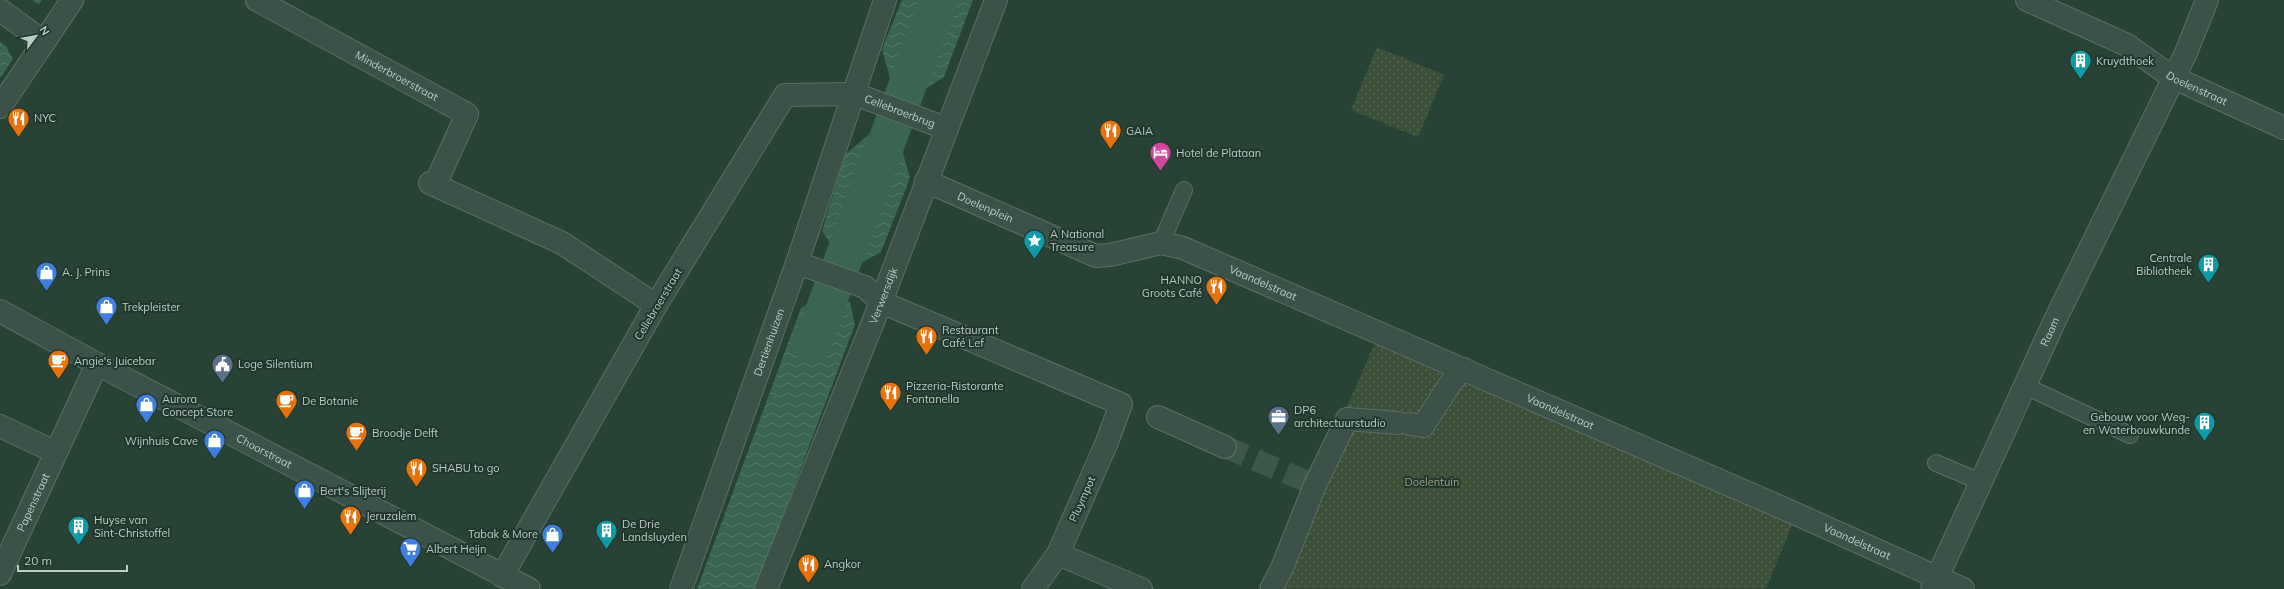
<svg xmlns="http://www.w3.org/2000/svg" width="2284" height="589" font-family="Mulish,sans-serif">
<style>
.park{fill:url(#park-dots)}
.water{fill:url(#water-waves)}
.pier{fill:#284236}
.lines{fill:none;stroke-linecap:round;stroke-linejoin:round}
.canal{stroke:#396552;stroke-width:38}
.pedestrian-tunnel{stroke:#3e574b;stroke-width:22;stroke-dasharray:22 11;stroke-linecap:butt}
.service-casing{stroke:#5b6f67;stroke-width:18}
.pedestrian-casing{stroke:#5b6f67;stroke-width:24}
.minor-casing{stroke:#5b6f67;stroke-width:24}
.service{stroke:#3c5249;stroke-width:16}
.pedestrian{stroke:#3c5249;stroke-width:22}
.minor{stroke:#3c5249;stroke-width:22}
.labels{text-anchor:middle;stroke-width:4;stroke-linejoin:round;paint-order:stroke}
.poi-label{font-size:11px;fill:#baccc4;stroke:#21372e;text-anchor:start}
.street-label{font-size:11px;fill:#baccc4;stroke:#21372e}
.park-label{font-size:11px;fill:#98a179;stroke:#21372e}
</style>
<defs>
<pattern id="park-dots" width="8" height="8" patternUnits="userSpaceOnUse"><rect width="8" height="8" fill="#3b5137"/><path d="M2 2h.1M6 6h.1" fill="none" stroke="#556952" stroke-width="1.8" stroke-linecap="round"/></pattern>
<pattern id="water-waves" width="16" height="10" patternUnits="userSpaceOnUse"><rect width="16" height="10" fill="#396552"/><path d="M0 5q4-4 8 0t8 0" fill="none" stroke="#547a69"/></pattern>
</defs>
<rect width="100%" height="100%" fill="#284236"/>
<!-- park -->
<path class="park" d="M1377 47 1444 75 1418 137 1351 110Z
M1376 340 1794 520 1766 589H1267Z"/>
<!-- water -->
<path class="water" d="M3 0H42L39 4 35 2 6 46 13 59 0 78V4Z
M902 0H973L944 77 916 95 892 85 882 49Z
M875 129 899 139 910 178 881 252 863 262 837 253 822 231 845 155Z
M824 293 850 302 855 325 755 589H697L801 308Z"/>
<!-- pier -->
<path class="pier" d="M3 0H32L35 2 6 46 0 42V4Z"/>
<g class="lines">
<!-- canal -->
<path class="canal" d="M812 344 939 0"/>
<!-- pedestrian-tunnel -->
<path class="pedestrian-tunnel" d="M1225 447 1315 485"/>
<defs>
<path id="service" d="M1161 243 1184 190
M2025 386 2130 435
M1936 463 1981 482"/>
<g id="pedestrian">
<path id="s1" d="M257 0 467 114 435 185"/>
<path d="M0 107 44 42"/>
<path id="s2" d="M0 311 97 364 529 589"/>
<path d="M1158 417 1225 447"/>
<path d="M1410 424 1423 426 1452 381 1464 369"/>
<path d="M0 426 55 452"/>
<path id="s3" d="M0 574 97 364"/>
<path d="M502 576 656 305"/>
<path d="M1271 589 1282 568 1315 485 1347 419 1398 423"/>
</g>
<g id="minor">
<path id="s4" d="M2027 0 2127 45 2172 77 2284 128"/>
<path d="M0 10 44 42 72 0"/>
<path id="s5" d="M926 181 1096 256 1110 255 1161 243 1183 248 1785 509 1963 589"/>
<path id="s6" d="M430 183 562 243 656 305 785 95 855 94 945 128"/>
<path d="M797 263 865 287 881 302 1121 404 1107 442 1058 554 1033 589"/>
<path d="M1058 554 1141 589"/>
<path id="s7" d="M681 589 797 263 885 0"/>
<path id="s8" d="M766 589 881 302 996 0"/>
<path id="s9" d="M1932 589 2055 320 2185 55 2207 0"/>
</g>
</defs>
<!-- service casing -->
<use href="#service" class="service-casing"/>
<!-- pedestrian casing -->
<use href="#pedestrian" class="pedestrian-casing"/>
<!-- minor casing -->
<use href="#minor" class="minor-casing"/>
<!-- service -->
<use href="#service" class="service"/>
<!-- pedestrian -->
<use href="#pedestrian" class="pedestrian"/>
<!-- minor -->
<use href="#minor" class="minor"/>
</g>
<!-- icons -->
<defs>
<symbol id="building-pin" viewBox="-11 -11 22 30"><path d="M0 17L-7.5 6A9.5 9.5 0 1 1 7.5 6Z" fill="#0f9aa8" stroke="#21372e"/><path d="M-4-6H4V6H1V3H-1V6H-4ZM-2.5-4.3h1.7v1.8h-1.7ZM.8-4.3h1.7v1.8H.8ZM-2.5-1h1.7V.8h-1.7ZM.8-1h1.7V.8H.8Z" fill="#fff"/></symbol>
<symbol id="restaurant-pin" viewBox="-11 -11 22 30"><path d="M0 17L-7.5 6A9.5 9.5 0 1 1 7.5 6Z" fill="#e8710a" stroke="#21372e"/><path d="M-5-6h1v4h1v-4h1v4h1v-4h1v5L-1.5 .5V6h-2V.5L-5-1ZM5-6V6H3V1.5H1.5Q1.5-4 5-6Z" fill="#fff"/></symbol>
<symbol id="hotel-pin" viewBox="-11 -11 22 30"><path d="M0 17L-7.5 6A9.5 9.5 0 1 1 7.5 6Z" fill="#d1479c" stroke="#21372e"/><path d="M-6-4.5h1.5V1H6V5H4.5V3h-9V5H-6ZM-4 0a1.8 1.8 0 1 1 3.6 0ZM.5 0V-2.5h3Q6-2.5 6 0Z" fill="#fff"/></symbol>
<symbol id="sight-pin" viewBox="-11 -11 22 30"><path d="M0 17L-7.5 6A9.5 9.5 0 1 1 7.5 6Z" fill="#0f9aa8" stroke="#21372e"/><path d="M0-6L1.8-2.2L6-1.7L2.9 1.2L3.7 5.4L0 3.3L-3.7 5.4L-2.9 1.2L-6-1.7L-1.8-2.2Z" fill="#fff"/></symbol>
<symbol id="shop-pin" viewBox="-11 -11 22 30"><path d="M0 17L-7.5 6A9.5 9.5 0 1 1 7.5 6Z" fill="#3f7fe0" stroke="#21372e"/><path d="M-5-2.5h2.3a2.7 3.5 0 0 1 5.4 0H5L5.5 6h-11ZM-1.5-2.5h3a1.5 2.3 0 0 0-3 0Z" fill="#fff"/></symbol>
<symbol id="cafe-pin" viewBox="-11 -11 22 30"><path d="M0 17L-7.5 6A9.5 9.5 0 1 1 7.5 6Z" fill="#e8710a" stroke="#21372e"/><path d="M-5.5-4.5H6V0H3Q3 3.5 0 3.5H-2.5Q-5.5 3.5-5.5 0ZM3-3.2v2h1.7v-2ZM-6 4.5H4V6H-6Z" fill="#fff"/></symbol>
<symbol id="civic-pin" viewBox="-11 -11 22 30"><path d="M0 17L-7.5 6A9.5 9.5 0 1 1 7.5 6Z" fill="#5c6f8a" stroke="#21372e"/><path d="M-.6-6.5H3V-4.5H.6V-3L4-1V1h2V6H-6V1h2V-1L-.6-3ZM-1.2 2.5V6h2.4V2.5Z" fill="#fff"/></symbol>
<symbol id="office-pin" viewBox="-11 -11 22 30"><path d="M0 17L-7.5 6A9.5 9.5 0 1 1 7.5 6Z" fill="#5c6f8a" stroke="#21372e"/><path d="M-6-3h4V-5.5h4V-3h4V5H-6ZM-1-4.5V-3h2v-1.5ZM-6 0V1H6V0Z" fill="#fff"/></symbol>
<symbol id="supermarket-pin" viewBox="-11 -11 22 30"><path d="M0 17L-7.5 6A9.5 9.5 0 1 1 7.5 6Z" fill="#3f7fe0" stroke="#21372e"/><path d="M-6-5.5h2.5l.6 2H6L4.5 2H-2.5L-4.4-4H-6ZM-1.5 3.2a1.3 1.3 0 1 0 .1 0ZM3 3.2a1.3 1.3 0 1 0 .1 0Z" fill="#fff"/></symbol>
</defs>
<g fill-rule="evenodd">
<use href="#building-pin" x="2068" y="48" width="25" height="34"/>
<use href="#restaurant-pin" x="6" y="106" width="25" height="34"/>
<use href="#restaurant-pin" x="1098" y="118" width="25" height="34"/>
<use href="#hotel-pin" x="1148" y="140" width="25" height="34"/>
<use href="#sight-pin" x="1022" y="228" width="25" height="34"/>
<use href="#building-pin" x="2196" y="252" width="25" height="34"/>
<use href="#shop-pin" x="34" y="260" width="25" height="34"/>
<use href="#restaurant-pin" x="1204" y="274" width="25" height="34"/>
<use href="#shop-pin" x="94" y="294" width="25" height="34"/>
<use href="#restaurant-pin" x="914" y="324" width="25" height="34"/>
<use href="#cafe-pin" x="46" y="348" width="25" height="34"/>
<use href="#civic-pin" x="210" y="352" width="25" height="34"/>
<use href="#restaurant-pin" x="878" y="380" width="25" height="34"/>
<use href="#cafe-pin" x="274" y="388" width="25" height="34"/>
<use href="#shop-pin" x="134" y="392" width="25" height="34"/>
<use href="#office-pin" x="1266" y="404" width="25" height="34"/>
<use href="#building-pin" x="2192" y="410" width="25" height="34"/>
<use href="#cafe-pin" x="344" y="420" width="25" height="34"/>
<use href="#shop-pin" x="202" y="428" width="25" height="34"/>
<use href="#restaurant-pin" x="404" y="456" width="25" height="34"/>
<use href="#shop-pin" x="292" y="478" width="25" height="34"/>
<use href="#restaurant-pin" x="338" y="504" width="25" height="34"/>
<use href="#building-pin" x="66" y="514" width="25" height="34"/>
<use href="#building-pin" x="594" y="518" width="25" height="34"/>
<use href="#shop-pin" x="540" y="522" width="25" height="34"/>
<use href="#supermarket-pin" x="398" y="536" width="25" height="34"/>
<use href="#restaurant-pin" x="796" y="552" width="25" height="34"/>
</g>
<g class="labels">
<!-- poi labels -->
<g class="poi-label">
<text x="2096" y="65">Kruydthoek</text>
<text x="34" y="122">NYC</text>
<text x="1126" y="135">GAIA</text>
<text x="1176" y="157">Hotel de Plataan</text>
<text x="1050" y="238">A National<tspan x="1050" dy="13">Treasure</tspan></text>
<text x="2192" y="262" text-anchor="end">Centrale<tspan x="2192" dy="13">Bibliotheek</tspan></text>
<text x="62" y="276">A. J. Prins</text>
<text x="1202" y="284" text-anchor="end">HANNO<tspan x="1202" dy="13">Groots Café</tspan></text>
<text x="122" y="311">Trekpleister</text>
<text x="942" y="334">Restaurant<tspan x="942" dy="13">Café Lef</tspan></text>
<text x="74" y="365">Angie's Juicebar</text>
<text x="238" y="368">Loge Silentium</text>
<text x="906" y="390">Pizzeria-Ristorante<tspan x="906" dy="13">Fontanella</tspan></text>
<text x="162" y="403">Aurora<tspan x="162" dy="13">Concept Store</tspan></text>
<text x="302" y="405">De Botanie</text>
<text x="1294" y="414">DP6<tspan x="1294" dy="13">architectuurstudio</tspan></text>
<text x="2190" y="421" text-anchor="end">Gebouw voor Weg-<tspan x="2190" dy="13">en Waterbouwkunde</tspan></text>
<text x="372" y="437">Broodje Delft</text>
<text x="198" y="445" text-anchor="end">Wijnhuis Cave</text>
<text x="432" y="472">SHABU to go</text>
<text x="320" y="495">Bert's Slijterij</text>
<text x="366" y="520">Jeruzalem</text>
<text x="94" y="524">Huyse van<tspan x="94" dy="13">Sint-Christoffel</tspan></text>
<text x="622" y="528">De Drie<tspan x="622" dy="13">Landsluyden</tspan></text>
<text x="538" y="538" text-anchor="end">Tabak &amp; More</text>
<text x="426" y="553">Albert Heijn</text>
<text x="824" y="568">Angkor</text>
</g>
<!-- street labels -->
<g class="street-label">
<text dy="4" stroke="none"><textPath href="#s1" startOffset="159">Minderbroerstraat</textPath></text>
<text dy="4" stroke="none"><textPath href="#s4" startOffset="192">Doelenstraat</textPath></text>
<text dy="4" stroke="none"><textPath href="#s6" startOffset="622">Cellebroerbrug</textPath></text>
<text dy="4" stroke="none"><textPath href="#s5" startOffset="65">Doelenplein</textPath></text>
<text dy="4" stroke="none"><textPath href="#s5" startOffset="362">Vaandelstraat</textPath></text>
<text dy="4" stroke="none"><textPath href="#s8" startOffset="316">Verwersdijk</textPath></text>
<text transform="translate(658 304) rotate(-59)" y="4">Cellebroerstraat</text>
<text dy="4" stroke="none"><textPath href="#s9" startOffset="283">Raam</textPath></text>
<text dy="4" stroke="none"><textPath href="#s7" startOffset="262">Dertienhuizen</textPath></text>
<text dy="4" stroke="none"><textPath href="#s5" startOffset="686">Vaandelstraat</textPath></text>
<text dy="4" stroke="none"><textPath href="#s2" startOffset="299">Choorstraat</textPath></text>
<text transform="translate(1082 499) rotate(-66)" y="4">Pluympot</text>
<text dy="4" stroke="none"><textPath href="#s3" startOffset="79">Papenstraat</textPath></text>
<text dy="4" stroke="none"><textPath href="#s5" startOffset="1010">Vaandelstraat</textPath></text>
</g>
<!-- park labels -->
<g class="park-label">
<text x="1432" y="486">Doelentuin</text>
</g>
</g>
<!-- north arrow -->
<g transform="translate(36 36) rotate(58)" stroke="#21372e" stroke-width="3" paint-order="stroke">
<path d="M0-3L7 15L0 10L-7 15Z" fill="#baccc4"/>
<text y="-6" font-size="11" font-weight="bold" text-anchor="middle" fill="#baccc4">N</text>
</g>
<!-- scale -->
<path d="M18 565v6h109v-6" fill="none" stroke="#baccc4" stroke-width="2"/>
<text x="24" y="565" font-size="12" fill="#baccc4" stroke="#21372e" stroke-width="3" paint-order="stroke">20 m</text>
</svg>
